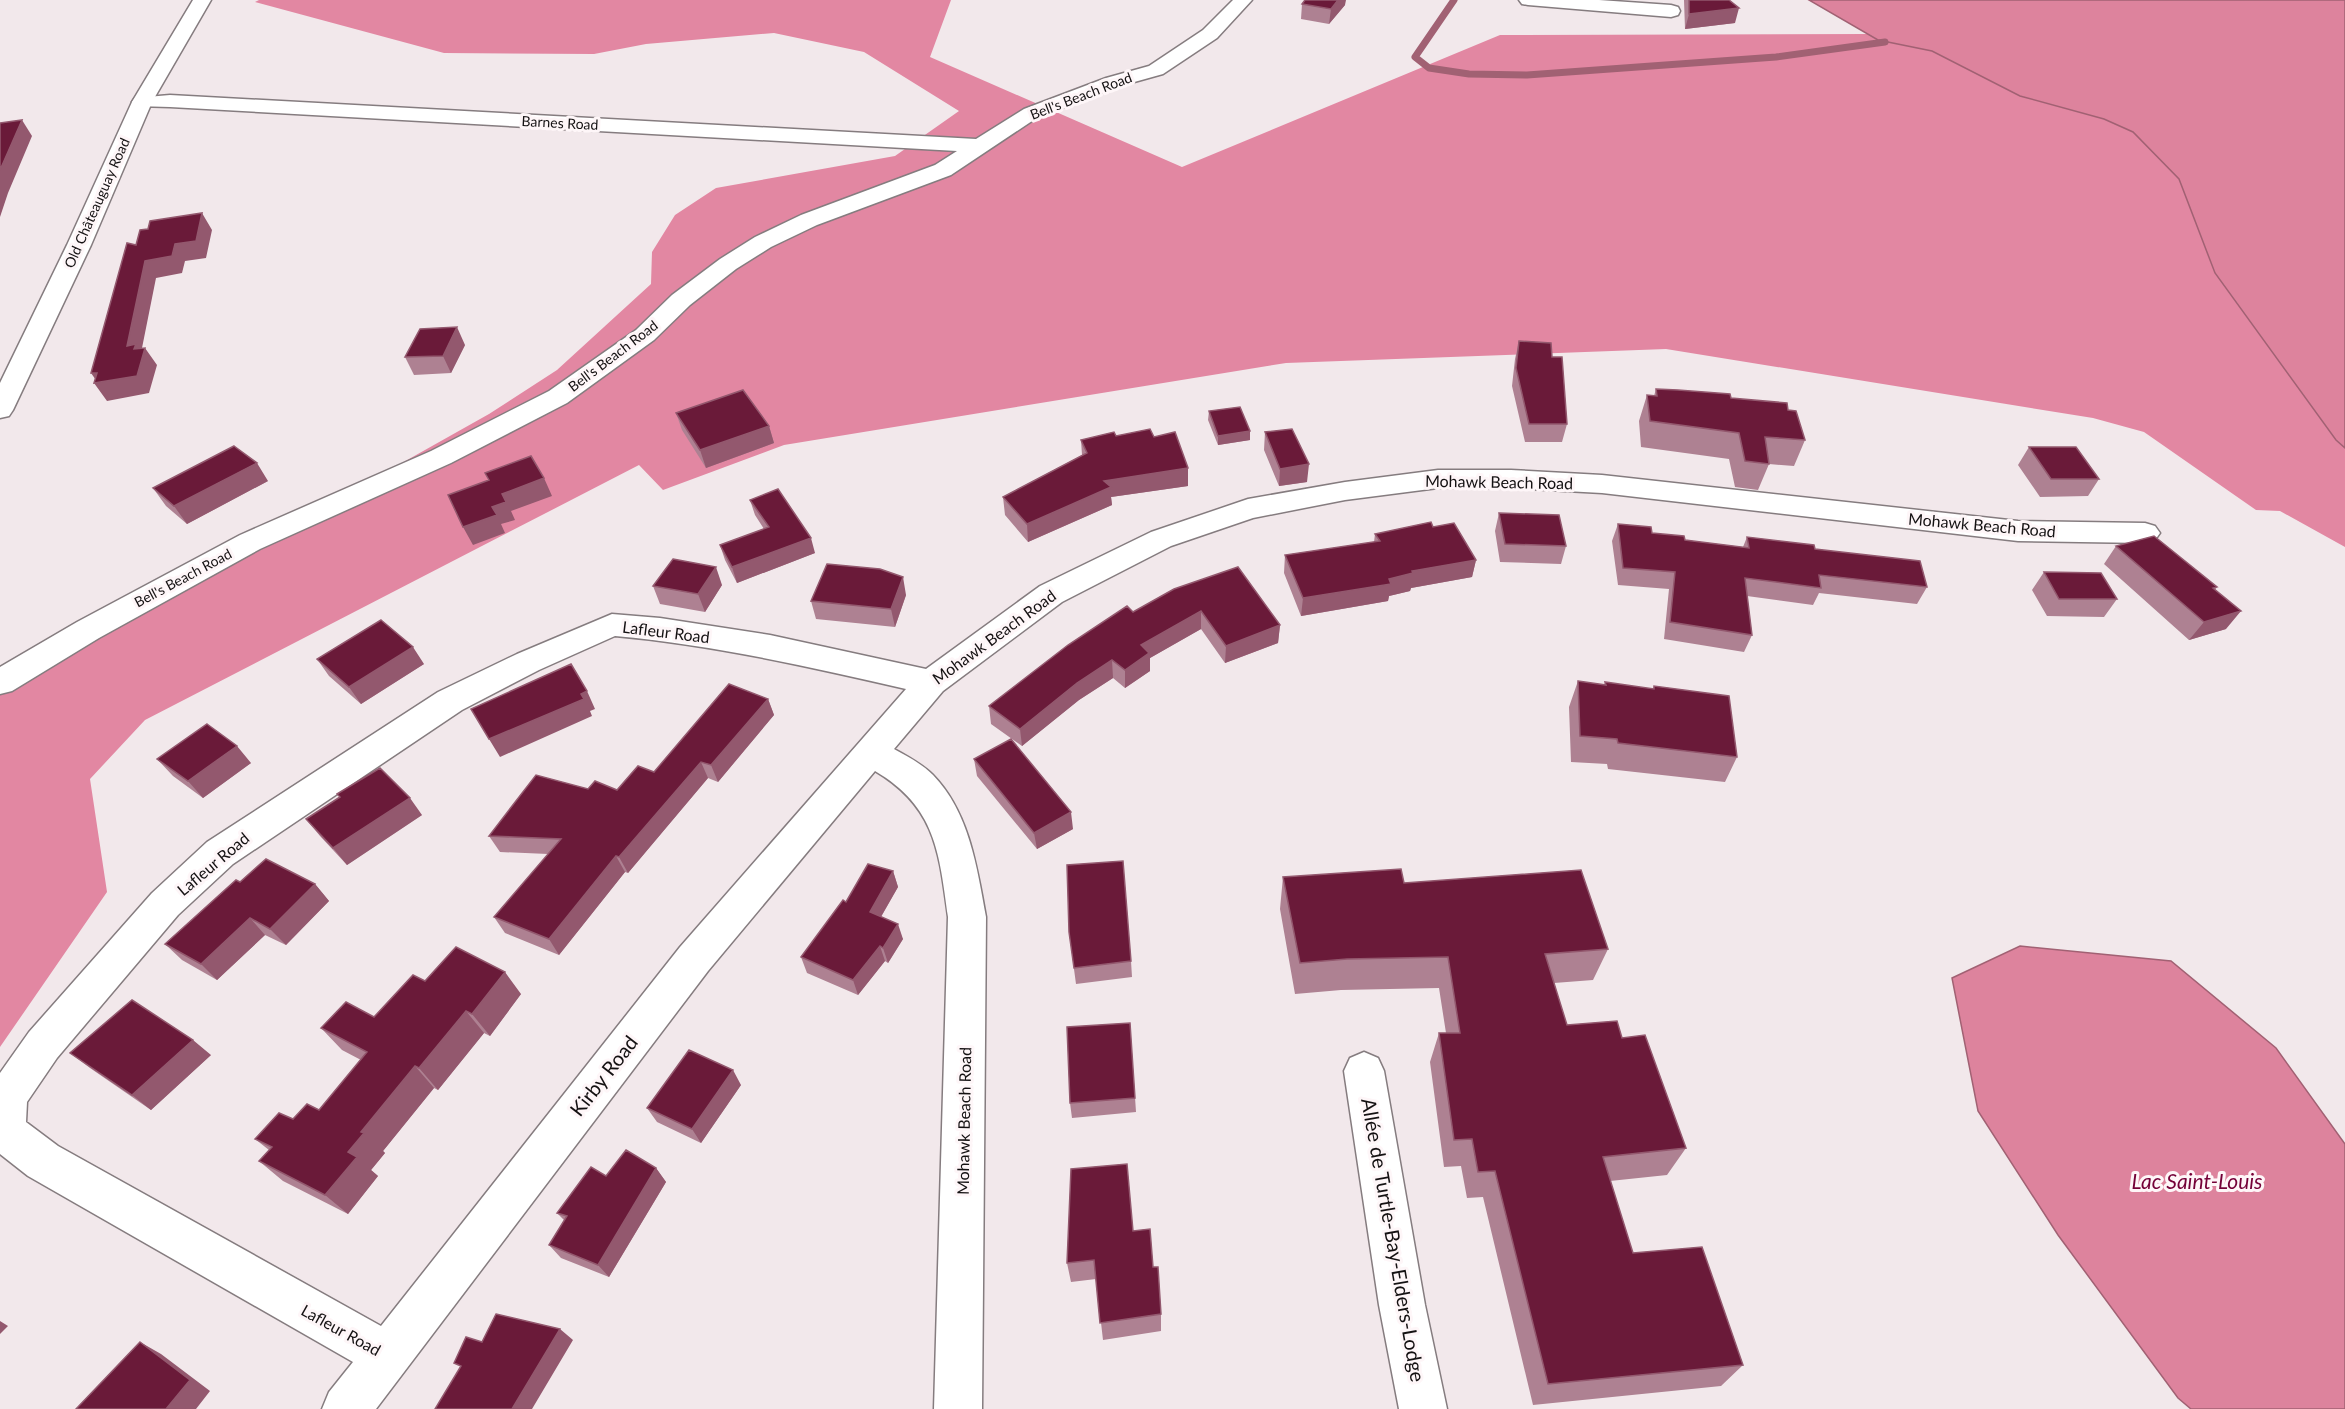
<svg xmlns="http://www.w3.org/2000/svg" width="2345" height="1409" font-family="Lato,sans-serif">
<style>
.forest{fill:#e287a2}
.water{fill:#dd839d;stroke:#a16173;stroke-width:1.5}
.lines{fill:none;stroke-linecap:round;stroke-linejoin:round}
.stream{stroke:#a16173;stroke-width:7}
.street-casing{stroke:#857c7f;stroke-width:3}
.secondary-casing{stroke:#857c7f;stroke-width:3}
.street{fill:#fff;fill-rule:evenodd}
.secondary{fill:#fff;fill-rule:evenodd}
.wall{fill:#ae8192}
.shaded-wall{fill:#93586e}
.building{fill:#6a1a39;stroke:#93586e;stroke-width:1.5}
.labels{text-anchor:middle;stroke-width:6;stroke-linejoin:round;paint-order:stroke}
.far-street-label{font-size:14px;fill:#141112;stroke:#fef6f8}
.street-label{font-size:16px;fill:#141112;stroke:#fef6f8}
.near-street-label{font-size:20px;fill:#141112;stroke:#fef6f8}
.near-water-label{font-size:21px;font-style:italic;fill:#740138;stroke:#fef6f8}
</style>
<rect width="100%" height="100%" fill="#f2e8eb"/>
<!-- forest -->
<path class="forest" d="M259 0H951L930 57 1182 167 1500 35 1868 34 1878 40 1932 51 2020 96 2104 119 2133 132 2179 179 2215 273 2336 440 2345 448V547L2280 511 2256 510 2144 432 2093 418 1666 349 1286 363 784 445 663 490 639 465 145 720 90 779 107 892 0 1047V689L489 414 557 370 651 284 652 252 675 215 716 188 895 156 959 111 864 52 774 33 646 44 594 54 444 53 255 2Z"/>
<!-- water -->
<path class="water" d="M1809 0H2345V448L2336 440 2215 273 2179 179 2133 132 2104 119 2020 96 1932 51 1878 40Z
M2020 946 2171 961 2276 1048 2345 1144V1409H2191L2178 1398 2058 1235 1978 1111 1952 978Z"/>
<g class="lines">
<!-- stream -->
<path class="stream" d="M1454 0 1415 57 1429 68 1469 74 1527 75 1776 57 1885 42"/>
<defs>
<path id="street" d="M1233 0H1252L1217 38 1163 74 1120 86 1038 117 951 175 817 225 771 247 736 269 690 305 654 340 567 403 451 463 260 549 99 638 12 691 0 694V667L77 622 240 535 431 451 549 391 636 330 672 295 720 259 755 237 801 215 935 165 957 151 170 107 135 106 132 102 135 98 170 95 976 139 1024 109 1106 78 1149 66 1203 30Z
M1519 0H1599L1671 5 1678 7 1680 11 1678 15 1671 17 1528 5 1522 4Z
M1438 470H1511L1602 475 2018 521 2145 523 2155 526 2160 533 2155 540 2145 543 2018 541 1602 493 1511 488H1438L1345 500 1253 518 1171 546 1062 602 943 691 894 749C907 756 922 764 933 775 969 812 977 867 986 917L982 1409H934L948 917C939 852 936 807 875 771L708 971 376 1409H322L329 1392 353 1362 28 1176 0 1154V1073L29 1032 152 893 207 842 438 692 517 654 612 614 660 618 770 635 926 669 1040 586 1151 532 1248 499 1345 482ZM615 636C714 645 810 667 906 689L680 947 381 1326 58 1146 26 1122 27 1102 57 1058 178 915 233 864 462 710 539 670Z
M1364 1052 1378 1058 1384 1071 1425 1305 1447 1409H1399L1379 1305 1344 1071 1350 1058Z"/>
<path id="secondary" d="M193 0H211L152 102 91 245 13 410 9 416 0 418V383L67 245 132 102Z"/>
</defs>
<!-- street casing -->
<use href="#street" class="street-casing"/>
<!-- secondary casing -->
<use href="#secondary" class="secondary-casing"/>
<!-- street -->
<use href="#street" class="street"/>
<!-- secondary -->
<use href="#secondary" class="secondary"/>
</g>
<!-- wall -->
<path class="wall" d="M1684 0H1729L1735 23 1685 29Z
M1302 4 1345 5 1329 24 1301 19Z
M1519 341 1552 357 1567 424 1562 442H1525L1512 386 1515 359Z
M465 345 451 373 414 375 405 357Z
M1656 389 1731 398 1788 410 1805 440 1794 466 1769 464 1758 490 1735 487 1729 459 1641 447 1639 421 1647 395 1654 396Z
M1209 411 1250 431V440L1218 445 1208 420Z
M676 413 769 426 774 443 706 468 682 430Z
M1265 432 1307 482 1279 486 1264 450Z
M1116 436 1154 437 1188 486 1111 497 1112 505 1028 542 1005 515 1003 497 1082 455 1081 440Z
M2029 447 2099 479 2088 496 2040 497 2018 465Z
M268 481 187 524 166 506 153 488Z
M750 500 815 553 737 583 725 560 720 545 764 529 755 515Z
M1499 513 1566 546 1561 564 1500 562 1495 531Z
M1618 524 1652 533 1685 540 1743 547 1747 537 1815 549 1927 587 1917 604 1819 593 1813 605 1747 596 1752 635 1744 652 1664 639 1669 589 1618 585 1612 541Z
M1433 527 1476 560 1472 577 1411 588 1410 591 1389 596 1388 601 1301 616 1284 573 1285 555 1374 542 1375 534Z
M2116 546 2217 587 2215 590 2226 629 2189 640 2104 564Z
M2044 572 2117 599 2104 617 2047 616 2032 590Z
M722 585 705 612 660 604 653 586Z
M1174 589 1280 625 1278 643 1225 663 1201 629 1150 658V671L1125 688 1113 678 1079 700 1022 746 991 724 989 706 1133 612Z
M906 595 895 627 816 619 811 601Z
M317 659 424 664 361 704 329 676Z
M1578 681 1604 685 1605 682 1653 689 1654 686 1737 757 1725 782 1608 769 1607 764 1571 762 1569 707Z
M768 699 774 715 718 782 708 778 628 873 625 872 559 955 505 933 494 917 548 854 500 852 489 836 588 789 617 790 654 772Z
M157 759 251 763 203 798 173 776Z
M974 759 1073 829 1037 849 977 776Z
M339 798 422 815 347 865 320 836 306 819Z
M893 871 898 887 881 917 903 939 888 963 885 961 858 995 807 973 801 957 846 902Z
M1283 877 1404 883 1608 949 1593 980 1554 983 1567 1025 1622 1038 1686 1148 1667 1175 1610 1181 1633 1253 1743 1365 1721 1386 1533 1405 1483 1197 1467 1198 1461 1166 1444 1167 1430 1062 1439 1033H1446L1439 988 1341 990 1295 994 1280 909Z
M240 882 315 884 329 901 286 945 265 935 217 980 182 960 165 944Z
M1069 932 1131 961 1132 977 1076 984Z
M425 981 521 994 490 1036 484 1033 438 1090 434 1088 383 1151 385 1153 371 1170 378 1176 348 1214 283 1181 259 1161 269 1150 255 1139 293 1119 319 1110 361 1060 342 1050 321 1028 374 1017Z
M1130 1023 1136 1112 1072 1118 1070 1103Z
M70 1053 211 1055 151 1110 90 1068Z
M741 1085 701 1143 657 1122 647 1108Z
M656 1168 666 1182 609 1277 561 1258 549 1245 564 1220 557 1213 606 1176Z
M1133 1231 1153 1267 1161 1314V1331L1103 1340 1096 1279 1071 1282 1067 1263Z"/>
<!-- shaded-wall -->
<path class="shaded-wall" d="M1338 0H1346L1345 5 1329 24 1331 9Z
M1739 8 1735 23 1685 29 1689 14Z
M22 120 32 136 8 193 0 217V170Z
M202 213 212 230 206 258 185 261 182 273 156 278 141 353 145 348 157 365 149 393 107 401 94 383H98L91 373 145 261 175 244Z
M457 327 465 345 451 373 443 356Z
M769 426 774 443 706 468 700 450Z
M1250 431V440L1218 445V436Z
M257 463 268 481 187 524 174 506Z
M1309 464 1307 482 1279 486 1280 469Z
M1188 468V486L1111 497 1112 505 1028 542 1027 524 1104 481Z
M544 478 552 496 511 511 515 520 501 524 505 533 473 545 463 527 492 507 502 494Z
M811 538 815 553 737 583 732 567Z
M1476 560 1472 577 1411 588 1410 591 1389 596 1388 601 1301 616 1303 598 1389 579 1412 571Z
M716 567 722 585 705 612 698 594Z
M903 577 906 595 895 627 891 609Z
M1201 611V629L1150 658V671L1125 688V670L1141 645Z
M2241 611 2226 629 2189 640 2204 622Z
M1280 625 1278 643 1225 663 1226 646Z
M413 647 424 664 361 704 349 687Z
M1112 660 1113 678 1079 700 1022 746 1020 729 1077 683Z
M587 691 595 709 590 711 592 716 500 757 489 739Z
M768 699 774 715 718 782 711 765Z
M237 746 251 763 203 798 188 781Z
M701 762 708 778 628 873 619 857Z
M410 798 422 815 347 865 333 848Z
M1071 812 1073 829 1037 849 1034 833Z
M616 856 625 872 559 955 549 939Z
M893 871 898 887 875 927 870 912Z
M315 884 329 901 286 945 270 929Z
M250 918 265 935 217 980 201 964Z
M898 924 903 939 888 963 883 948Z
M880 946 885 961 858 995 853 980Z
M505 972 521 994 490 1036 472 1014Z
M466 1011 484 1033 438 1090 419 1068Z
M193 1040 211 1055 151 1110 132 1095Z
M415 1066 434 1088 383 1151 385 1153 371 1170 378 1176 348 1214 325 1195 348 1152 361 1132Z
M733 1070 741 1085 701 1143 692 1129Z
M656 1168 666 1182 609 1277 598 1265Z
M0 1321 8 1326 0 1334Z
M560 1329 573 1340 532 1409H512Z
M140 1342 161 1354 210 1391 196 1409H166Z"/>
<!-- building -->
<path class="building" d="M1305 0H1338L1331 9 1302 4Z
M1689 0H1729L1739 8 1689 14Z
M22 120 0 170V123Z
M202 213 196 241 175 244 172 256 145 261 127 346 136 344 134 349 145 348 137 376 94 383 97 373H91L127 243 136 245 140 230 148 229 150 221Z
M457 327 443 356 405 357 420 329Z
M1519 341 1551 343 1552 357H1562L1567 424H1529L1516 368Z
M1656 389 1678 390 1730 394 1731 398 1787 403 1788 410 1796 411 1805 440 1765 437 1769 464 1745 461 1739 433 1650 421 1647 395 1657 396Z
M743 390 769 426 700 450 676 413Z
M1240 407 1250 431 1218 436 1209 411Z
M1150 429 1154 437 1175 432 1188 468 1104 481 1111 487 1027 524 1003 497 1087 453 1081 440 1114 432 1116 436Z
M1292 429 1309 464 1280 469 1265 432Z
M234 446 257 463 174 506 153 488Z
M2029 447H2076L2099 479H2051Z
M531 456 544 478 502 494 506 502 492 507 497 515 463 527 448 495 489 480 485 473Z
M778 489 811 538 732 567 720 545 769 527 750 500Z
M1499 513 1559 515 1566 546 1505 544Z
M1431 522 1433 527 1454 523 1476 560 1412 571 1413 573 1389 579 1391 584 1303 598 1285 555 1380 541 1375 534Z
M1618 524 1651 527 1652 533 1684 536 1685 540 1749 548 1747 537 1814 545 1815 549 1920 561 1927 587 1819 575 1821 588 1745 578 1752 635 1670 622 1675 572 1623 568Z
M2154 536 2217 587 2213 588 2241 611 2204 622 2116 546Z
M673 559 716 567 698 594 653 586Z
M827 564 880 569 903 577 891 609 811 601Z
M1238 567 1280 625 1226 646 1201 611 1141 645 1149 653 1125 670 1112 660 1077 683 1020 729 989 706 1068 645 1127 606 1133 612 1174 589Z
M2044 572 2101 573 2117 599H2059Z
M381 620 413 647 349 687 317 659Z
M571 664 587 691 581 694 584 699 489 739 471 709Z
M1578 681 1606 685 1605 682 1654 689V686L1729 696 1737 757 1618 743 1617 739 1580 736Z
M729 684 768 699 711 765 701 762 619 857 616 856 549 939 494 917 561 839 489 836 536 775 588 789 595 781 617 790 638 766 654 772Z
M207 724 237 746 188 781 157 759Z
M1011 739 1071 812 1034 833 974 759Z
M380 768 410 798 333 848 306 819 340 797 337 794Z
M266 859 315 884 270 929 250 918 201 964 165 944 236 880 240 882Z
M1123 861 1131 961 1074 968 1069 932 1067 865Z
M868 864 893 871 870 912 898 924 883 948 880 946 853 980 801 957 843 900 846 902Z
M1401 869 1404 883 1581 870 1608 949 1545 954 1567 1025 1617 1021 1622 1038 1645 1035 1686 1148 1603 1157 1633 1253 1702 1247 1743 1365 1548 1384 1495 1171 1478 1172 1472 1139 1454 1140 1439 1033H1460L1448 957 1347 959 1300 963 1283 877Z
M456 947 505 972 472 1014 466 1011 419 1068 415 1066 361 1132 364 1133 348 1152 357 1157 325 1195 259 1161 272 1147 255 1139 279 1113 293 1119 307 1104 319 1110 367 1052 321 1028 346 1002 374 1017 413 975 425 981Z
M132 1000 193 1040 132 1095 70 1053Z
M1130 1023 1135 1098 1070 1103 1067 1027Z
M689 1050 733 1070 692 1129 647 1108Z
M626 1150 656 1168 598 1265 549 1245 567 1216 557 1213 591 1167 606 1176Z
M1127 1164 1133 1231 1150 1229 1153 1267H1158L1161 1314 1100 1323 1094 1260 1067 1263 1071 1169Z
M496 1314 560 1329 512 1409H435L461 1366 454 1363 466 1337 482 1342Z
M140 1342 190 1380 166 1409H76Z"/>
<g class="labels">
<!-- far-street labels -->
<g class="far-street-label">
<text transform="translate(1081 96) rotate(-21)" y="5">Bell's Beach Road</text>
<text transform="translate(560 123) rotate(3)" y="5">Barnes Road</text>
<text transform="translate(97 203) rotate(-66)" y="5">Old Châteauguay Road</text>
<text transform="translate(613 356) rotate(-37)" y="5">Bell's Beach Road</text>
<text transform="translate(183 578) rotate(-28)" y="5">Bell's Beach Road</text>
</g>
<!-- street labels -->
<g class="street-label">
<text transform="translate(1499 482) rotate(1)" y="6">Mohawk Beach Road</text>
<text transform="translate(1982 525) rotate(5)" y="6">Mohawk Beach Road</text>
<text transform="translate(666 632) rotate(7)" y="6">Lafleur Road</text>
<text transform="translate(994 637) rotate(-36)" y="6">Mohawk Beach Road</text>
<text transform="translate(213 864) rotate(-40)" y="6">Lafleur Road</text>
<text transform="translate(964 1121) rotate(-89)" y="6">Mohawk Beach Road</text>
<text transform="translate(341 1330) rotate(29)" y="6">Lafleur Road</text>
</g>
<!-- near-street labels -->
<g class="near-street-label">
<text transform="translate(604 1076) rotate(-52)" y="7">Kirby Road</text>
<text transform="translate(1393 1240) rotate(80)" y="7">Allée de Turtle-Bay-Elders-Lodge</text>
</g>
<!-- near-water labels -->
<g class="near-water-label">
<text x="2197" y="1189">Lac Saint-Louis</text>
</g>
</g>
</svg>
